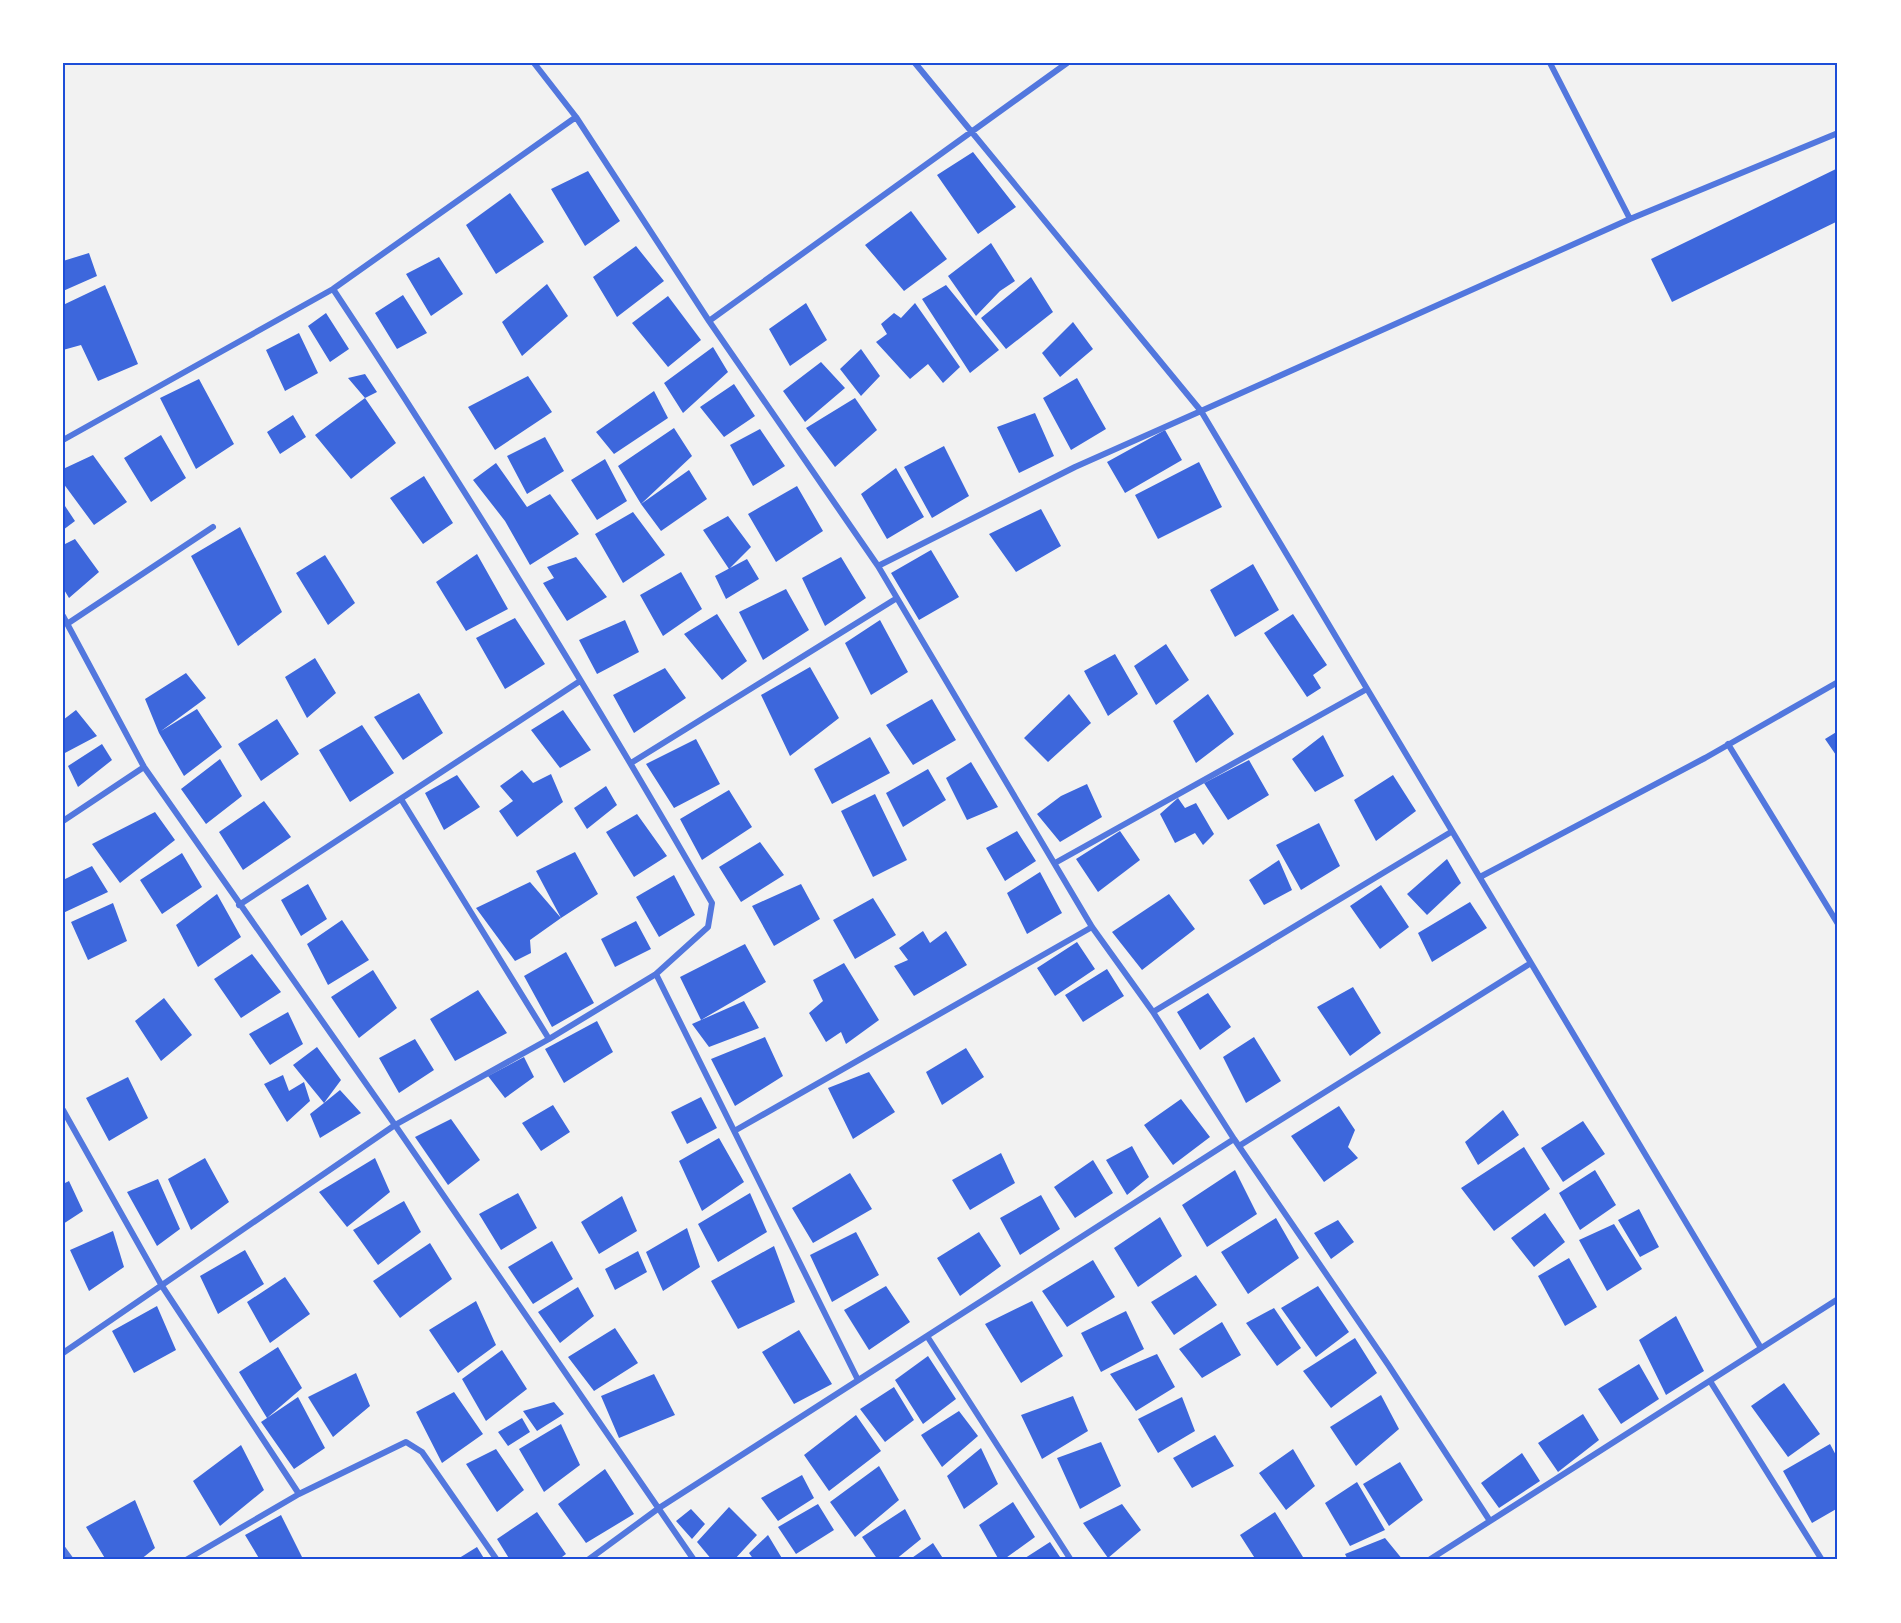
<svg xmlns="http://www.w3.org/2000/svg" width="1901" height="1623" font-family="Signika,sans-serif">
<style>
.building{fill:#3d67dc}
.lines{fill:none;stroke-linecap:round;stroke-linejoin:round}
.minor{stroke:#5277de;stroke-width:6}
.neatline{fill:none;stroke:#1d4ed8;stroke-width:2}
</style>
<rect width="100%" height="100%" fill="#f2f2f2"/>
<!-- building -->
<path class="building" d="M973 152 1016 207 978 234 937 175Z
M1838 168V221L1672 302 1651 259Z
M588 171 620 221 585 246 551 189Z
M510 193 544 242 496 274 466 225Z
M911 211 947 259 904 291 865 245Z
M991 243 1015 281 1000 291 976 316 948 276Z
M636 246 664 281 617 317 593 277Z
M89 253 97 276 63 291V261Z
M439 257 463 294 431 316 406 274Z
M1031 277 1053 312 1006 349 981 318Z
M547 284 568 316 522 356 502 322Z
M105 285 138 364 98 381 81 345 63 350V305Z
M946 285 999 350 970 373 922 299Z
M403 295 427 333 397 349 375 313Z
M668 296 701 340 668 367 632 323Z
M806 303 827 340 790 366 769 329Z
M915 303 960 367 943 383 928 364 910 379 876 342 887 334 881 324 894 313 901 318Z
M326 313 349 349 330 362 308 326Z
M1073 322 1093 349 1060 377 1042 353Z
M299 333 318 373 285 391 266 350Z
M713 347 728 372 683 413 664 383Z
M861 349 880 376 861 396 840 369Z
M821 362 845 388 805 422 783 391Z
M365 374 377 392 365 398 348 378Z
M528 376 552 412 495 450 468 407Z
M1077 378 1106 429 1071 450 1043 398Z
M199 379 234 444 196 469 160 398Z
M734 384 755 416 724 437 700 407Z
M654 391 668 418 614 454 596 432Z
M365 398 396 443 351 479 315 435Z
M855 398 877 430 835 467 806 428Z
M1035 413 1054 456 1019 473 997 427Z
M293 415 306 437 280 454 267 432Z
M674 428 692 456 641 504 689 470 707 499 661 531 641 504 618 466Z
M760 429 785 466 753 486 730 445Z
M1165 430 1182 460 1125 493 1107 462Z
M161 435 186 478 151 502 124 458Z
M545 437 564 471 527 494 507 456Z
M944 446 969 496 932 518 904 467Z
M93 455 127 502 94 525 63 483V469Z
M605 459 627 501 597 520 571 480Z
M1199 462 1222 507 1158 539 1135 495Z
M496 463 527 507 550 494 579 534 530 565 505 521 473 480Z
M896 468 924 517 887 539 861 494Z
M424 476 453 523 423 544 390 498Z
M797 486 823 531 776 562 748 514Z
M63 503 75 521 63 530Z
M1041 509 1061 546 1016 572 989 534Z
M633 512 665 555 623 583 595 534Z
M728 516 751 547 729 569 703 530Z
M240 527 282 612 238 646 191 556Z
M75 539 99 572 69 598 63 588V545Z
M931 550 959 597 919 620 891 573Z
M477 554 508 609 466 631 436 582Z
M325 555 355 603 328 625 296 573Z
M576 557 607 597 567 621 543 583 554 578 547 567Z
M841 557 866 598 825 626 802 578Z
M747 559 759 579 726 599 715 576Z
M1253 564 1279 610 1235 637 1210 590Z
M681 572 702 609 663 636 640 595Z
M786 589 809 630 763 660 739 612Z
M717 614 747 661 722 680 684 634Z
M1293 614 1327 665 1313 675 1321 688 1307 697 1264 633Z
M515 618 545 664 505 689 476 638Z
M625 620 639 652 597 674 579 640Z
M880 620 908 672 871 695 845 643Z
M1166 644 1189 680 1156 705 1134 666Z
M1115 654 1138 694 1108 716 1084 671Z
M315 658 336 693 307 718 285 677Z
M810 667 839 718 790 756 761 695Z
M665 668 686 698 634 733 613 695Z
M186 673 206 698 161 731 197 709 222 747 184 776 159 733 145 699Z
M419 693 443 733 403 760 374 717Z
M1069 694 1091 723 1048 762 1024 738Z
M1208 694 1234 734 1196 763 1173 721Z
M932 699 956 740 913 765 886 725Z
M76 710 97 736 63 754V720Z
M563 710 591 750 560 768 531 730Z
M277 719 299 754 261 781 238 744Z
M362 725 394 773 350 802 319 750Z
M1838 731V758L1825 739Z
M1323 735 1344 776 1315 792 1292 759Z
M870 737 890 773 832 804 814 769Z
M696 739 720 784 674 808 646 764Z
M102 744 112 760 78 787 68 766Z
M220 759 242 796 206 824 181 789Z
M1249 760 1269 795 1228 820 1204 783Z
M971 762 998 807 967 820 946 778Z
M928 769 946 800 903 827 886 793Z
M522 770 533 783 551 774 563 802 517 837 499 811 513 801 500 786Z
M457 775 480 807 444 830 425 793Z
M1393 775 1416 811 1376 841 1354 800Z
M1087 784 1102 817 1060 842 1037 814 1061 796Z
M606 786 617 805 587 829 574 808Z
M729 790 752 827 702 860 680 819Z
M875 794 907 860 873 877 841 811Z
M1178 798 1185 808 1196 803 1214 834 1203 845 1195 833 1175 843 1160 814Z
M264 801 291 837 243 870 219 832Z
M155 812 175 840 120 883 92 844Z
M637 814 667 856 634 877 606 832Z
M1319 823 1340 866 1301 890 1276 845Z
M1017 831 1036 861 1005 881 986 848Z
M1120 831 1140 860 1098 892 1076 859Z
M760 842 784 875 741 902 719 867Z
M575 852 598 894 561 918 536 871Z
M182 853 202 887 162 914 140 880Z
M1447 859 1461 883 1427 915 1407 894Z
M1279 860 1292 890 1264 905 1249 880Z
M92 866 108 892 63 913V880Z
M1040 872 1062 913 1027 934 1007 893Z
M674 875 695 915 659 937 636 897Z
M530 882 561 918 530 940 531 953 515 961 476 908Z
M308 884 327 919 301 936 281 900Z
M801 884 820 919 774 946 752 906Z
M1381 885 1409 927 1380 949 1350 906Z
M217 894 241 937 198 967 176 925Z
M1169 894 1195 929 1142 970 1112 932Z
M873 898 896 935 855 959 833 920Z
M1470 902 1487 928 1432 962 1418 933Z
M113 903 127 941 88 960 71 922Z
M342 920 369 960 328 985 307 944Z
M636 921 651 949 615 967 601 939Z
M923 931 930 943 946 931 967 965 914 996 894 966 908 960 899 948Z
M1077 942 1095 969 1055 996 1037 968Z
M745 944 766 982 701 1020 680 977Z
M566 952 594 1003 552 1027 524 976Z
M252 954 281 992 241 1018 214 979Z
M844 963 879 1020 846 1044 841 1032 826 1042 809 1013 823 1001 813 980Z
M1107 969 1124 996 1083 1022 1065 995Z
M373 970 397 1008 359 1038 331 997Z
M1353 987 1381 1033 1350 1056 1317 1007Z
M478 990 507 1033 455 1061 430 1019Z
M1208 993 1231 1027 1200 1050 1177 1012Z
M164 998 192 1035 161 1061 135 1021Z
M744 1001 759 1028 709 1047 692 1024Z
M288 1012 303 1044 270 1065 249 1034Z
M597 1021 613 1052 564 1083 545 1049Z
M765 1037 783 1076 735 1106 711 1059Z
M1254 1037 1281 1081 1246 1103 1223 1057Z
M415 1039 434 1070 399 1093 379 1058Z
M317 1047 341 1080 324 1103 340 1090 361 1113 320 1138 310 1114 324 1103 293 1065Z
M966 1048 984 1077 942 1105 926 1072Z
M524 1057 534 1077 505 1098 488 1076Z
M869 1072 895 1112 853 1139 828 1088Z
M283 1075 289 1091 304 1082 310 1101 287 1122 264 1084Z
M128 1077 148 1118 109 1141 86 1098Z
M701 1097 717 1128 687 1144 671 1112Z
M1181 1099 1210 1137 1173 1165 1144 1125Z
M553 1105 570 1132 541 1151 522 1123Z
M1339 1106 1355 1130 1348 1147 1358 1158 1324 1182 1291 1136Z
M1503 1110 1519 1135 1478 1165 1465 1142Z
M451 1119 480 1160 448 1185 415 1137Z
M1583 1121 1605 1154 1563 1182 1541 1148Z
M719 1138 744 1182 702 1211 679 1161Z
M1132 1146 1149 1177 1127 1195 1106 1160Z
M1524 1147 1550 1189 1494 1231 1461 1188Z
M1001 1153 1015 1183 970 1210 952 1180Z
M205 1158 229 1202 191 1230 168 1179Z
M375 1158 390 1192 347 1227 319 1192Z
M1093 1160 1113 1193 1075 1218 1054 1187Z
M1235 1170 1257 1214 1207 1247 1182 1205Z
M1595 1170 1616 1205 1580 1230 1559 1193Z
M850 1173 872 1209 813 1243 792 1208Z
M158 1179 180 1229 157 1246 127 1192Z
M69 1181 83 1211 63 1224V1184Z
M518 1193 537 1228 501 1250 479 1214Z
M750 1193 767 1232 718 1262 698 1224Z
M1041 1195 1060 1229 1020 1255 1000 1218Z
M622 1196 637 1231 599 1254 581 1222Z
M404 1201 421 1232 378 1265 353 1230Z
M1639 1209 1659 1247 1640 1257 1618 1220Z
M1545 1213 1565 1242 1534 1267 1511 1238Z
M1160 1217 1182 1256 1138 1287 1114 1248Z
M1276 1218 1299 1258 1248 1294 1221 1252Z
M1338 1220 1354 1242 1331 1259 1314 1233Z
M1614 1224 1642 1269 1607 1291 1579 1240Z
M687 1228 700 1267 663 1291 646 1252Z
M113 1231 124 1267 89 1291 70 1250Z
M856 1232 879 1275 832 1302 810 1255Z
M979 1232 1001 1266 960 1296 937 1258Z
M552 1241 573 1279 533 1304 508 1267Z
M430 1243 452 1279 400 1318 373 1281Z
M774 1246 795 1302 738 1329 711 1281Z
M245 1250 264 1284 218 1314 200 1276Z
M638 1251 647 1272 615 1290 605 1269Z
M1569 1258 1597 1307 1565 1326 1538 1276Z
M1093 1260 1115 1297 1067 1327 1042 1291Z
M1196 1275 1217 1305 1174 1335 1151 1302Z
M285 1277 310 1314 270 1343 247 1302Z
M886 1286 910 1322 869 1350 844 1310Z
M1318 1286 1349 1332 1316 1357 1281 1308Z
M578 1287 594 1316 560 1343 538 1312Z
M476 1301 496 1345 458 1373 429 1330Z
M1032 1301 1063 1356 1021 1383 985 1324Z
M157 1306 176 1350 134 1373 112 1331Z
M1274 1308 1301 1348 1277 1366 1246 1323Z
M1126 1311 1144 1349 1101 1372 1081 1333Z
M1676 1316 1704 1371 1666 1395 1639 1340Z
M1222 1322 1241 1355 1202 1378 1179 1349Z
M615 1328 638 1363 594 1391 568 1357Z
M799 1330 832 1384 794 1404 762 1352Z
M1355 1338 1377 1373 1331 1408 1303 1371Z
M278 1347 302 1388 267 1418 298 1397 325 1448 294 1469 261 1422 267 1418 239 1372Z
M502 1350 527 1389 486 1421 462 1379Z
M1157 1354 1175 1387 1136 1411 1110 1374Z
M928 1356 956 1399 923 1424 895 1380Z
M1639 1364 1659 1399 1621 1424 1598 1389Z
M356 1373 370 1406 333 1437 308 1397Z
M654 1374 675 1415 619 1438 601 1396Z
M1784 1383 1820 1434 1788 1457 1751 1406Z
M894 1387 914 1420 885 1442 860 1409Z
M454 1392 483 1434 442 1463 416 1412Z
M1381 1395 1399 1429 1356 1466 1330 1427Z
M1073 1396 1088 1431 1042 1459 1021 1415Z
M1182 1397 1195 1431 1158 1453 1138 1419Z
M554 1402 564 1414 537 1431 523 1411Z
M959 1411 978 1436 942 1467 921 1435Z
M1583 1414 1599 1440 1558 1472 1538 1443Z
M856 1415 881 1451 829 1491 804 1455Z
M522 1418 530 1432 508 1446 498 1432Z
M561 1424 580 1465 544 1492 519 1449Z
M1215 1435 1234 1466 1192 1488 1173 1458Z
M1101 1442 1121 1486 1080 1509 1057 1458Z
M1830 1444 1838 1459V1508L1812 1523 1783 1471Z
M241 1445 264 1490 220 1526 193 1481Z
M981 1448 998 1484 964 1509 947 1476Z
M496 1449 524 1490 497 1512 466 1464Z
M1293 1449 1315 1486 1286 1510 1259 1473Z
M1522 1453 1540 1481 1499 1508 1481 1483Z
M1400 1462 1423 1500 1389 1526 1363 1484Z
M879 1466 899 1500 855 1537 830 1502Z
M605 1469 634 1514 586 1543 558 1504Z
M802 1475 814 1498 778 1521 761 1498Z
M1357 1482 1385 1530 1350 1546 1325 1503Z
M135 1500 155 1548 140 1560H106L86 1527Z
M1013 1502 1035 1537 1003 1560H999L979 1525Z
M818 1504 834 1530 796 1554 778 1527Z
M1122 1504 1141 1530 1108 1558 1083 1523Z
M729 1507 757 1535 734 1560H712L697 1542Z
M691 1509 705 1524 692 1539 676 1521Z
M905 1509 921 1539 895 1560H878L862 1537Z
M537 1512 566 1554 558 1560H510L497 1539Z
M1275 1512 1303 1557 1299 1560H1256L1240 1535Z
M281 1515 303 1559 260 1560 245 1535Z
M768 1535 783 1560H754L749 1553Z
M1385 1538 1403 1560H1348L1345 1554Z
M1050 1542 1062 1560H1022Z
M933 1543 944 1560H909Z
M477 1547 485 1560H456Z"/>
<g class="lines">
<!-- minor -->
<path class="minor" d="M534 63 576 117 709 321 1067 63
M915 63 1201 411 1630 219
M1550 63 1630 219 1838 133
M333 289C466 489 592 695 712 903L708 927 656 974 858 1380
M709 321 878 566 1092 927 1153 1012 1234 1139 1389 1366 1490 1521
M63 440 333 289 576 117
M878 566 1075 467 1201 411 1761 1348
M63 616 144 767 395 1125 694 1560
M67 624 213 527
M1728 744 1838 924
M631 763 897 598
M401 799 549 1039
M63 821 144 767
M1055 863 1367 689
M1480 877 1705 758 1838 682
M239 905 580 681
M1153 1012 1451 832
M63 1110 162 1286 299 1494
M736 1130 1092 927
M1239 1146 1531 963
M927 1336 1071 1560
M63 1353 395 1125 549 1039 656 974
M1710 1381 1822 1560
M63 1549 71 1560
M186 1560 299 1494 406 1442 422 1452 497 1560
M588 1560 659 1508 1234 1139
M1429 1560 1838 1299"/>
</g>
<!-- border -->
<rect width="1901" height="1623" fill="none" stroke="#ffffff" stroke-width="129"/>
<rect x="64" y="64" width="1772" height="1494" class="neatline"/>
</svg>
